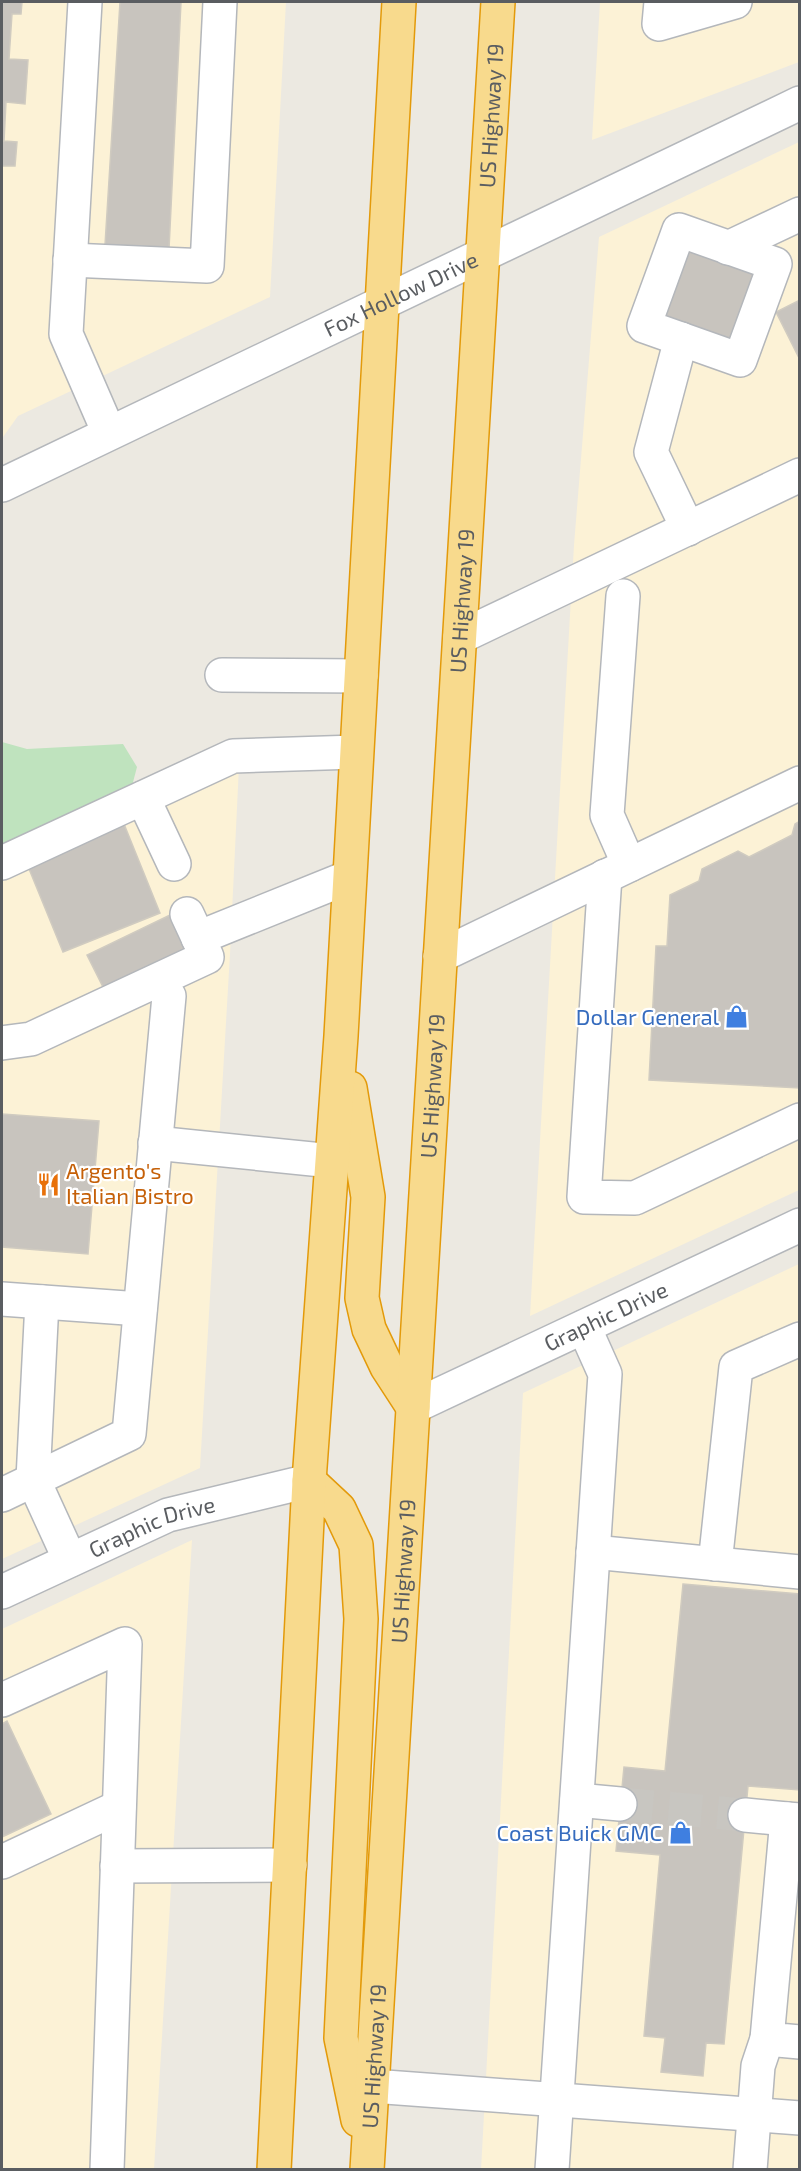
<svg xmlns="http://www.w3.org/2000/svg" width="801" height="2171" font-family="'Exo 2',sans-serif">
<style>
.commercial{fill:#fcf2d6}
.green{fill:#bfe3be}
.building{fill:#c8c4be;stroke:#d0cbc0;stroke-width:1.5}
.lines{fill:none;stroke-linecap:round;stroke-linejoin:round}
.minor-tunnel{stroke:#c8c6c1;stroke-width:33;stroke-dasharray:33 16;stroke-linecap:butt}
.minor-casing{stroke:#b4b7bb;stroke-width:36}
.highway-casing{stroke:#e39a0a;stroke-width:36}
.minor{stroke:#fff;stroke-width:33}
.highway{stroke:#f8da8d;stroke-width:33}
.labels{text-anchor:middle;stroke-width:4.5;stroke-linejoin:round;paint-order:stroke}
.street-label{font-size:22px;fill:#5a5d61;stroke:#fff}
.shop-label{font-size:22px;fill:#366cbe;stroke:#fff;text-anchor:end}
.food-label{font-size:22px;fill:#c56008;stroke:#fff;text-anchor:start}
</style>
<rect width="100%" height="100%" fill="#ece9e1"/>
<!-- commercial -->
<path class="commercial" d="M2 2H286L270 297 18 416 3 437Z
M600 2H799V62L592 140Z
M799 142V1190L530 1316 574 545 599 237Z
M240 745 230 954 200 1468 2 1559V856Z
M799 1264V2169L481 2170 523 1393Z
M192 1540 154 2169H2V1629Z"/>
<!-- green -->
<path class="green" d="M2 742 27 749 123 744 137 767 132 786 2 856Z"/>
<!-- building -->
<path class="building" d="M2 2H22L21 14H12L9 59 28 60 25 104 6 102 4 141 17 142 15 166H2Z
M120 2H181L169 249 105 245Z
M686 246 759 271 734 342 661 318Z
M800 300V360L776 312Z
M800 821V1088L649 1080 656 946H667L670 895 699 881 702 869 738 851 749 857 792 835 795 824Z
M124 824 160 913 63 952 27 864Z
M170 915 190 955 107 995 87 955Z
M2 1114 99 1121 88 1254 2 1247Z
M683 1584 800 1594V1790L748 1786 724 2044 706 2043 703 2076 661 2072 665 2038 644 2036 660 1855 616 1851 624 1767 665 1771Z
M7 1721 51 1814 2 1837V1724Z"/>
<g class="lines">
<!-- minor-tunnel -->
<path class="minor-tunnel" d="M620 1804 745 1815"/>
<defs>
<g id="minor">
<path d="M85 2 66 334 109 433"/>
<path d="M661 2 659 24 735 2"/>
<path d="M679 230 775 264 740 360 644 326Z"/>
<path d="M728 248 800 214"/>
<path d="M70 260 207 266 220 2"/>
<path d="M681 339 651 452 688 529"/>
<path id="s1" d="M2 485 800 103"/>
<path d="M623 596 607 815 629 865"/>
<path d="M460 637 800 475"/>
<path d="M222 675 361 676"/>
<path d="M143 798 174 864"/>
<path d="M2 863 233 756 356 752"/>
<path d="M605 876 584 1197 635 1198 800 1120"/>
<path d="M198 938 349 877"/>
<path d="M440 956 800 783"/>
<path d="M2 1043 31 1039 207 957 187 914"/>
<path d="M155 1143 332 1161"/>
<path d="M2 1299 140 1309"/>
<path d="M42 1302 33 1479 70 1560"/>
<path id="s2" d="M413 1407 800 1225"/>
<path d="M2 1495 129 1434 169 996"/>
<path d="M593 1552 800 1572"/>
<path d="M715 1564 736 1367 800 1339"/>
<path id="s3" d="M2 1592 168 1515 309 1481"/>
<path d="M2 1700 125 1644 107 2170"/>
<path d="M577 1800 620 1804"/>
<path d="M745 1815 787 1819"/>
<path d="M800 1820 787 1819 767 2039 800 2042"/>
<path d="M2 1862 119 1807"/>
<path d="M117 1866 290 1865"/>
<path d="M372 2086 800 2118"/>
<path d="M552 2170 605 1374 584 1327"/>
<path d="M750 2170 758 2066 767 2039"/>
</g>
<g id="highway">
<path d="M350 1088 368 1197 362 1298 369 1329 387 1367 413 1407"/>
<path d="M309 1481 339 1509 356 1545 361 1619 341 2038 358 2120"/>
<path d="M274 2170 309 1481 341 1036 399 2"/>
<path id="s4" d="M367 2170 498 2"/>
</g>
</defs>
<!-- minor casing -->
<use href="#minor" class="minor-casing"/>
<!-- highway casing -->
<use href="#highway" class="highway-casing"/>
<!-- minor -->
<use href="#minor" class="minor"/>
<!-- highway -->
<use href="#highway" class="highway"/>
</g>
<!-- icons -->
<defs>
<symbol id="shop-bare" viewBox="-9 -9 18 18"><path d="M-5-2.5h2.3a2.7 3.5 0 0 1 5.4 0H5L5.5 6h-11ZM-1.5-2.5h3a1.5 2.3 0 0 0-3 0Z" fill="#3f7fe0" stroke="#fff" stroke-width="2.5" paint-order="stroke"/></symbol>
<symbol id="restaurant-bare" viewBox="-9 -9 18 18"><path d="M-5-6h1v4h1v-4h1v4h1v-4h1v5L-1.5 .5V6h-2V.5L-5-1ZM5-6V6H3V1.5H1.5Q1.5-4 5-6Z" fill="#e8710a" stroke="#fff" stroke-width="2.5" paint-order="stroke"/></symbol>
</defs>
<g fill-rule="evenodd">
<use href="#shop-bare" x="720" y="1000" width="33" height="33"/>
<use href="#restaurant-bare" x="32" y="1168" width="33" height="33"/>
<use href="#shop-bare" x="664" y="1816" width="33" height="33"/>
</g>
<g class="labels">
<!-- street labels -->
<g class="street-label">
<text dy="8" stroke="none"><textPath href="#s4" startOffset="2058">US Highway 19</textPath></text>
<text dy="8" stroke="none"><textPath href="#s1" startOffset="442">Fox Hollow Drive</textPath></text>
<text dy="8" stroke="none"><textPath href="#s4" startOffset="1572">US Highway 19</textPath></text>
<text dy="8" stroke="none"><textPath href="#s4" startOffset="1086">US Highway 19</textPath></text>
<text dy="8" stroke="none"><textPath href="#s2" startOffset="213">Graphic Drive</textPath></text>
<text dy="8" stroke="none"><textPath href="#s3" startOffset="164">Graphic Drive</textPath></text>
<text dy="8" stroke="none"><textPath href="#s4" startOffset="600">US Highway 19</textPath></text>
<text dy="8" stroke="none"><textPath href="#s4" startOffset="114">US Highway 19</textPath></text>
</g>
<!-- shop labels -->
<g class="shop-label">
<text x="719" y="1025">Dollar General</text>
<text x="662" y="1841">Coast Buick GMC</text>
</g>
<!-- food labels -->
<g class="food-label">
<text x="66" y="1179">Argento's<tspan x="66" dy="25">Italian Bistro</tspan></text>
</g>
</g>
<!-- border -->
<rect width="801" height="2171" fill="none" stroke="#5a5d61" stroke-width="6"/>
</svg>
